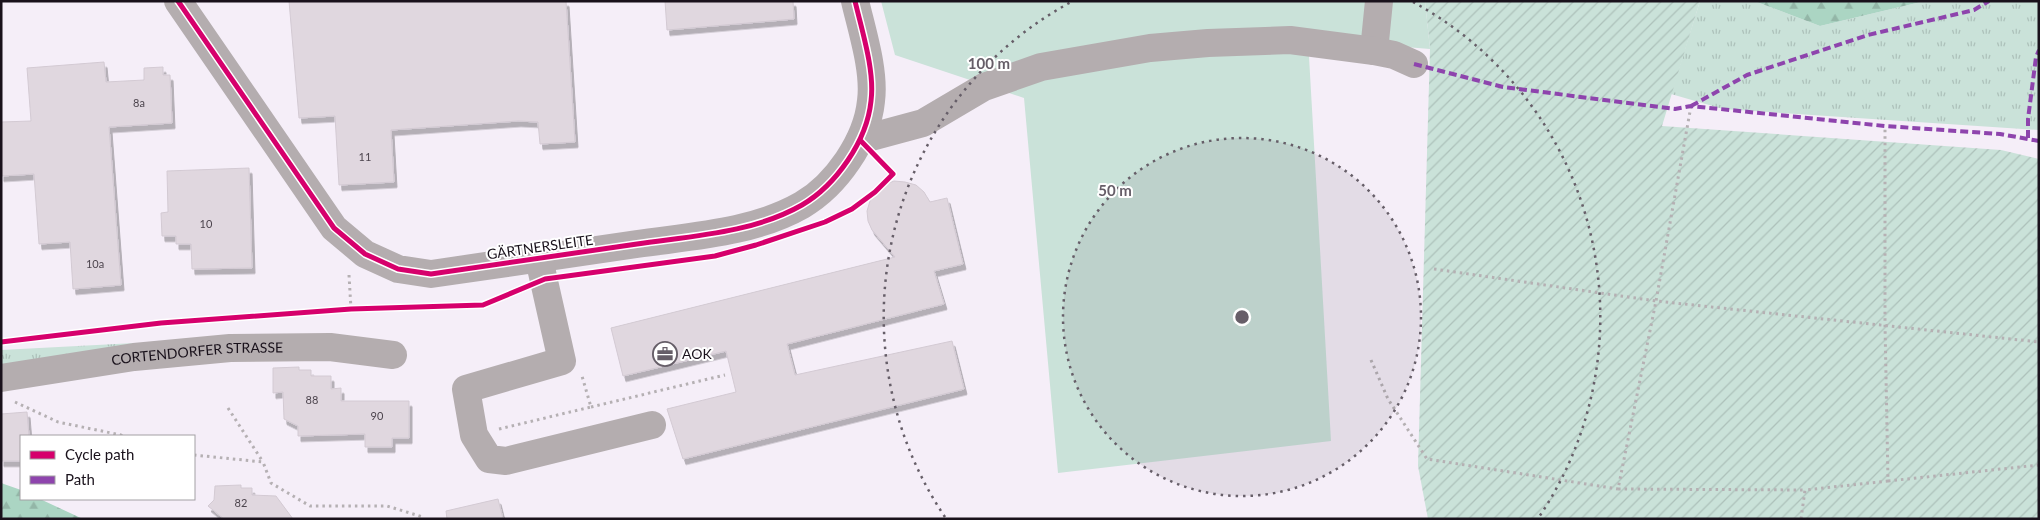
<svg xmlns="http://www.w3.org/2000/svg" width="2040" height="520" font-family="Lato,sans-serif">
<style>
.grass{fill:url(#grass-tufts)}
.forest{fill:url(#forest-firs)}
.garden{fill:url(#garden-furrows)}
.pitch{fill:#cae2d9}
.building{fill:#e0d7df;stroke:#d3cad3;filter:url(#shadow)}
.lines{fill:none;stroke-linecap:round;stroke-linejoin:round}
.path{stroke:#b5b0b3;stroke-width:3;stroke-dasharray:2.5 4;stroke-linecap:butt}
.minor{stroke:#b4adaf;stroke-width:28}
.quiet{stroke:#8e44ad;stroke-width:4;stroke-dasharray:8 4;stroke-linecap:butt}
.cycleway-casing{stroke:#fff;stroke-width:8}
.cycleway{stroke:#d6006c;stroke-width:5}
.ring{fill:none;stroke:#665e68;stroke-width:2.5;stroke-dasharray:2.5 5}
.labels{text-anchor:middle;stroke-width:4;stroke-linejoin:round;paint-order:stroke}
.number-label{font-size:11px;fill:#4c444d}
.street-label{font-size:14px;fill:#19111b;stroke:#fff}
.poi-label{font-size:14px;fill:#19111b;stroke:#fff;text-anchor:start}
.centre{fill:#665e68;stroke:#fff;stroke-width:2.5}
.ring-label{font-size:15px;text-anchor:middle;font-weight:bold;fill:#665e68;stroke:#fff;stroke-width:4;stroke-linejoin:round;paint-order:stroke}
</style>
<defs>
<pattern id="grass-tufts" width="24" height="20" patternUnits="userSpaceOnUse" patternTransform="scale(1.25)"><rect width="24" height="20" fill="#cae2d9"/><path d="M3 7l-1-3M5 7V3M7 7l1-3M15 17l-1-3M17 17v-4M19 17l1-3" fill="none" stroke="#adc1ba"/></pattern>
<pattern id="forest-firs" width="22" height="20" patternUnits="userSpaceOnUse" patternTransform="scale(1.25)"><rect width="22" height="20" fill="#abd5c3"/><path d="M5 1l3.5 6h-7zM16 11l3.5 6h-7z" fill="#93b6a7"/></pattern>
<pattern id="garden-furrows" width="10" height="10" patternUnits="userSpaceOnUse" patternTransform="scale(1.25)"><rect width="10" height="10" fill="#cae2d9"/><path d="M-1 1l2-2M0 10L10 0M9 11l2-2" fill="none" stroke="#adc1ba"/></pattern>
<filter id="shadow"><feDropShadow dx="3" dy="5.5" stdDeviation="0" flood-color="#0004"/></filter>
</defs>
<rect width="100%" height="100%" fill="#f5eef8"/>
<!-- grass -->
<path class="grass" d="M1700 1H1754L1820 26 1925 1H2039V130L1723 109 1671 94Z
M135 343 141 350 1 369V350Z"/>
<!-- forest -->
<path class="forest" d="M1754 1H1925L1820 26Z
M1 483 21 490V499H40L83 519H5L1 516Z"/>
<!-- garden -->
<path class="garden" d="M1425 1H1700L1662 126 2001 150 2039 159V519H1428L1418 466 1430 49Z"/>
<!-- pitch -->
<path class="pitch" d="M881 1H1425L1430 49 1308 39 1331 441 1058 473 1024 98 895 55Z"/>
<!-- building -->
<path class="building" d="M289 1H566L575 142 540 144 538 122 518 121 391 130 394 182 339 185 335 116 299 118Z
M665 1H793L794 19 667 30Z
M104 62 106 82 144 80V68L163 67V75H170L172 123 109 127 121 285 73 289 70 242 39 244 34 174 1 176V122L31 121 27 68Z
M249 168 252 268 192 269 191 244H176V236H162L161 213 168 212 167 171Z
M894 181 905 182 916 185 924 192 930 202 947 198 963 264 934 271 944 304 787 344 795 375 952 341 964 389 683 459 667 409 736 392 726 351 623 376 611 328 895 257 872 230 868 221 867 211 870 201 875 192 884 185Z
M299 367V370H311V376H331V389L341 388V401H409V438H392V447H365V434L298 436V426L284 419 283 392 273 393V368Z
M27 412 29 436H21V461H1V414Z
M241 485V488H252V495L276 496 293 519H224L208 506 214 500 215 486Z
M498 499 503 519H447L446 511Z"/>
<g class="lines">
<!-- path -->
<path class="path" d="M1691 106 1656 301 1618 489 1805 490
M1434 269 1656 301 2039 342
M349 275 351 309
M1371 360 1388 399 1427 459 1618 489
M15 402 58 422 121 435 122 436
M591 407 725 375
M228 408 263 462
M499 429 591 407 582 376
M194 455 263 462 271 483 310 506H387L423 517
M1888 481 2039 465
M1801 519 1805 490 1888 481 1885 324V126"/>
<!-- minor -->
<g class="minor">
<path d="M178 1 334 228 365 254 398 269 431 274C500 264 569 254 637 244 692 236 753 233 802 205 836 185 867 141 871 101 875 71 862 31 855 1"/>
<path d="M1374 51 1379 1"/>
<path d="M860 140 923 123 984 87 1041 67 1150 48 1208 43 1290 40 1374 51 1394 55 1414 64"/>
<path d="M539 259 562 361 466 389 474 435 489 459 506 461 652 425"/>
<path id="s1" d="M1 378 134 357 230 348 330 347 393 355"/>
</g>
<!-- quiet -->
<path class="quiet" d="M1414 64 1503 87 1675 109 1691 106 1885 126 2000 134 2039 141
M1691 106 1747 75 1868 35 1974 10 1989 1
M2028 138V119L2036 57 2039 50"/>
<defs>
<path id="cycleway" d="M178 1 334 228 365 254 398 269 431 274C500 264 569 254 637 244 692 236 753 233 802 205 836 185 867 141 871 101 875 71 862 31 855 1
M1 342 161 323 351 309 483 305 545 279 715 256 756 245 825 222 852 209 875 192 893 174 860 140"/>
</defs>
<!-- cycleway casing -->
<use href="#cycleway" class="cycleway-casing"/>
<!-- cycleway -->
<use href="#cycleway" class="cycleway"/>
</g>
<!-- distance rings -->
<circle cx="1242" cy="317" r="179" fill="#665e68" fill-opacity=".12"/>
<g class="ring">
<circle cx="1242" cy="317" r="179"/>
<path d="M945 517A358 358 0 0 1 1071 2M1413 2A358 358 0 0 1 1539 517"/>
</g>
<!-- icons -->
<defs>
<symbol id="office-ring" viewBox="-11 -11 22 22"><circle r="9.5" fill="#fff" stroke="#665e68" stroke-width="1.5"/><path d="M-6-3h4V-5.5h4V-3h4V5H-6ZM-1-4.5V-3h2v-1.5ZM-6 0V1H6V0Z" fill="#665e68"/></symbol>
</defs>
<g fill-rule="evenodd">
<use href="#office-ring" x="651" y="340" width="28" height="28"/>
</g>
<g class="labels">
<!-- number labels -->
<g class="number-label">
<text x="139" y="107">8a</text>
<text x="365" y="161">11</text>
<text x="206" y="228">10</text>
<text x="95" y="268">10a</text>
<text x="312" y="404">88</text>
<text x="377" y="420">90</text>
<text x="241" y="507">82</text>
</g>
<!-- street labels -->
<g class="street-label">
<text transform="translate(540 247) rotate(-8)" y="5">GÄRTNERSLEITE</text>
<text dy="5" stroke="none"><textPath href="#s1" startOffset="198">CORTENDORFER STRASSE</textPath></text>
</g>
<!-- poi labels -->
<g class="poi-label">
<text x="682" y="359">AOK</text>
</g>
</g>
<circle cx="1242" cy="317" r="8" class="centre"/>
<g class="ring-label">
<text x="989" y="69">100 m</text>
<text x="1115" y="196">50 m</text>
</g>
<!-- border -->
<rect width="2040" height="520" fill="none" stroke="#19111b" stroke-width="5"/>
<!-- legend -->
<rect x="20" y="435" width="175" height="65" fill="#ffffff" stroke="#a3a0a4"/>
<rect x="30" y="451" width="25" height="8" fill="#d6006c" stroke="#a3a0a4"/>
<text x="65" y="460" font-size="15" fill="#19111b">Cycle path</text>
<rect x="30" y="476" width="25" height="8" fill="#8e44ad" stroke="#a3a0a4"/>
<text x="65" y="485" font-size="15" fill="#19111b">Path</text>
</svg>
